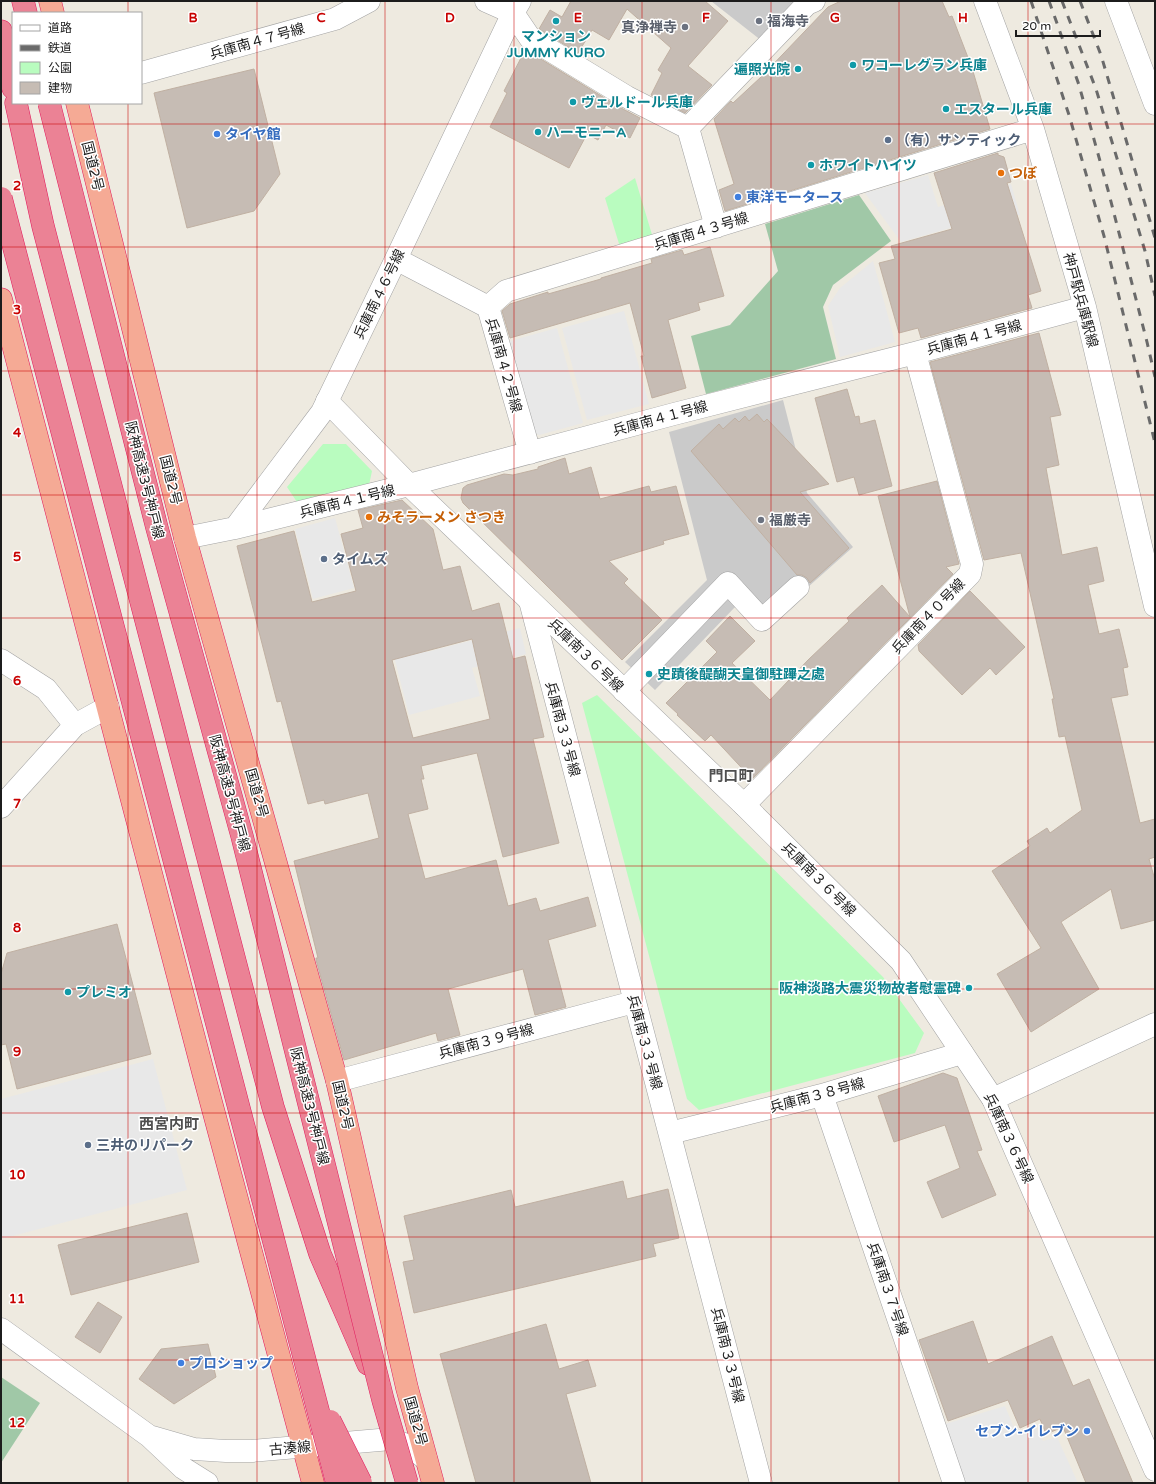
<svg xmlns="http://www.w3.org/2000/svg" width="1156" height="1484" font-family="'Varela Round','Noto Sans JP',sans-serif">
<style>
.religious{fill:#cacaca}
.cemetery{fill:#a0c8a7}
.park{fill:#b9fcbf}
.parking{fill:#e8e8e8}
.building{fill:#c6bcb4;stroke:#c0b0a2;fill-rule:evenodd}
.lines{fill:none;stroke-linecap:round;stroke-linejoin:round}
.minor-casing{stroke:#a3a3a3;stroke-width:23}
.tertiary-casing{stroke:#a3a3a3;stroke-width:23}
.trunk-casing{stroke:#e1195c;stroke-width:23}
.motorway-casing{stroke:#e1195c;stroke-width:23}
.minor{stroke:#fff;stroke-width:22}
.tertiary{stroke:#fff;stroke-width:22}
.trunk{stroke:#f5aa95;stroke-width:22}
.motorway{stroke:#eb8295;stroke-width:22}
.rail{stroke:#6a6a6a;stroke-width:3;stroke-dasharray:8 8;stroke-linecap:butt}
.motorway-bridge-casing{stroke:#e1195c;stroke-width:23;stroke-linecap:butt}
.motorway-bridge{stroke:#eb8295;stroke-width:22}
.grid{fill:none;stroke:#c80100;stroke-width:1;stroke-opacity:0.55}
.culture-dot{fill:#0f9aa8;stroke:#fff;stroke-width:1.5}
.worship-dot{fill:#6b7280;stroke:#fff;stroke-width:1.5}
.shop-dot{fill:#3f7fe0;stroke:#fff;stroke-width:1.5}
.service-dot{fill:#5c6f8a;stroke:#fff;stroke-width:1.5}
.food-dot{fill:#e8710a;stroke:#fff;stroke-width:1.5}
.labels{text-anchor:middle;stroke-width:3;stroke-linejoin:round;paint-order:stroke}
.worship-label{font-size:14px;font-weight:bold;fill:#5b616d;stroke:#fff;text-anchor:start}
.culture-label{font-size:14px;font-weight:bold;fill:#0d838f;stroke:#fff;text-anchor:start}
.street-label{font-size:14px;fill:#1c1c1c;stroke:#fff}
.shop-label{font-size:14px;font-weight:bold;fill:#366cbe;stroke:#fff;text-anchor:start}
.service-label{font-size:14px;font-weight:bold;fill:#4e5e75;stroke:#fff;text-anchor:start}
.food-label{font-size:14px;font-weight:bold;fill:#c56008;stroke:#fff;text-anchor:start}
.neighbourhood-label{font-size:15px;font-weight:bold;fill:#4f4f4f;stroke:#fff}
.grid-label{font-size:13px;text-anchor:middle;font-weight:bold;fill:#c80100;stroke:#fff;stroke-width:3;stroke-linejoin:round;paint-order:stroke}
</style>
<rect width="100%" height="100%" fill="#eeeae0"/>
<!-- religious -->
<path class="religious" d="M711 1H802L762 41Z
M783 400 807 493 853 547 761 629 736 606 655 690 625 662 707 580 669 432Z"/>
<!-- cemetery -->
<path class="cemetery" d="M859 195 891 241 833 285 823 307 836 359 706 394 691 336 730 325 778 271 765 224Z
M1 1377 40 1403 1 1463Z"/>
<!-- park -->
<path class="park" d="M635 178 653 238 620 247 605 198Z
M323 444H346L372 471 369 485 297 502 287 487Z
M597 695 883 977 924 1033 915 1053 699 1110 687 1099 582 703Z"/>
<!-- parking -->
<path class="parking" d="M928 175 938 207 1011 184 1020 215 975 221 901 242 865 193Z
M873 261 895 342 840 357 828 306 840 288Z
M624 311 649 404 587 420 562 328Z
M557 328 583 423 539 435 530 431 506 342Z
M335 518 354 588 313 599 295 529Z
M420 625 427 652 520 628 526 654 472 668 480 696 409 715 388 633Z
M153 1059 187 1190 1 1239V1099Z
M1005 1406 1017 1435 1036 1428 1043 1441 1057 1437 1078 1483H962L942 1425Z"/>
<!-- building -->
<path class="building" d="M571 1H705L728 21 688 66 712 85 685 113 651 95 662 73 658 70 671 48 627 9 609 40 592 30 578 53 539 29 550 10 562 17Z
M841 1H942L949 17 952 16 972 68 990 129 725 211 719 190 734 184 714 119 731 101 733 103 761 77 828 7Z
M526 50 621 108 640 118 630 138 606 125 598 140 587 134 569 168 490 127 507 93 504 91 524 52H525Z
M254 69 280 174 254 211 187 228 154 93Z
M998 153V155L1004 157 1011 182 1007 183 1041 291 1028 295 1032 308 921 338 918 328 899 333 879 263 895 259 891 246 952 229 934 173Z
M710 247 724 296 698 303 700 310 668 320 686 388 652 398 641 356H644L630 303 510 338 502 311 510 304 548 292V294L601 279V278L652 263 651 259 682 250 684 255Z
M1039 333 1061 415 1050 417 1059 465 1046 468 1062 555 1097 547 1104 581 1088 585 1099 634 1119 629 1128 667 1123 668 1128 695 1111 698 1140 823 1155 819V857L1149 859 1155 880V920L1121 929 1111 889 1061 922 1099 989 1031 1032 997 974 1041 948 992 871 1030 846 1027 841 1047 828 1050 833 1082 810 1065 736 1059 737 1052 699H1054L1021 553 984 560 930 362Z
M847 389 855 417 859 416 860 424 875 420 892 486 859 495 854 477 837 482 815 398Z
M757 414 764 422 767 419 829 484 800 492 849 548 810 583 807 578 802 575H797L691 451 719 424 723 429 735 418 739 422 745 416 749 421Z
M565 458 569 474 591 467 600 499 649 486 651 492 676 486 689 534 663 541 664 544 609 561 628 579 624 583 662 620 622 660 463 503 461 498 463 488 467 485 504 474 513 475 538 469V467Z
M937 481 959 564 946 567 953 574 752 779 711 735 705 741 677 715 678 714 666 703 717 652 706 641 730 616 755 641 732 663 770 700 808 660 849 621 847 618 882 585 910 617 878 496Z
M402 500 433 529 443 570 460 566 472 611 499 603 513 659 525 656 544 737 533 739 559 843 503 857 477 753 421 766 424 779H421L428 809 408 814 425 879 496 860 508 906 536 898 540 911 588 897 596 926 548 940 566 1007 535 1015 523 969 448 989 460 1035 438 1041 436 1033 344 1060 316 960V958H318L294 861 379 838 368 793 325 804 324 800 308 804 281 701 277 702 237 546 294 531 312 602 356 591 341 534 363 528 358 510ZM472 639 490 719 413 738 392 660Z
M970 591 1025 647 996 675 990 668 962 695 919 651 918 645Z
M117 924 151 1054 17 1089 6 1044 1 1045V974L7 953Z
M943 1073 957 1078 982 1150 977 1151 996 1195 942 1218 927 1182 960 1168 945 1125 894 1142 878 1096Z
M623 1181 627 1199 668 1189 679 1238 653 1244 656 1256 414 1313 403 1262 414 1260 404 1216 511 1190 515 1207Z
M187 1213 199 1262 71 1295 58 1245Z
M98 1302 122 1317 100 1353 75 1337Z
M973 1321 988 1364 1052 1336 1073 1386 1089 1379 1133 1483H1086L1063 1427 1046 1434 1040 1419 1020 1428 1008 1400 948 1421 919 1340Z
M546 1324 559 1369 588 1360 596 1386 566 1394 591 1483H476L440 1354Z
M208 1344 216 1377 174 1404 139 1379 161 1349Z"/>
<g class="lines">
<defs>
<path id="minor" d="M486 1 513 13 530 38 627 97 688 128 716 227
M985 1 1033 129 1085 307 1155 606
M141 73 335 19 369 1
M688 128 807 4 814 1
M396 259 488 307 530 453
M488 307 506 291 1033 129
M235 528 409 485 674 414 915 353 1085 307
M185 538 235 528 322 412 396 259 513 13 520 1
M530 601C606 895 685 1189 761 1483
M1 660 46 689 75 725
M624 691 728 583 762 620 798 587
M744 805 970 574 972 564 915 353
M337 1081 634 1002
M822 1095 954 1483
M993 1099 1155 1024
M670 1133 822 1095 962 1053"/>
<path id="tertiary" d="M1116 1 1155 104
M327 401 409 485 744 805 901 961 993 1099 1155 1470
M1 807 75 725 108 707
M1 1329 149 1436 183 1468 207 1483
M149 1436 194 1449 226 1451H252L391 1439 409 1446 426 1459"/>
<path id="trunk" d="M50 1 53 13
M77 103 185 538 337 1081 407 1388 433 1483
M1 299 203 1072 313 1483"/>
<path id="motorway" d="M23 1 26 13
M1 31 13 88
M16 103 43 226 273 1107 320 1254 368 1364"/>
</defs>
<!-- minor casing -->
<use href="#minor" class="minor-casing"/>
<!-- tertiary casing -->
<use href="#tertiary" class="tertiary-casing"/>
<!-- trunk casing -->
<use href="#trunk" class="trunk-casing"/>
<!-- motorway casing -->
<use href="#motorway" class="motorway-casing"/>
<!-- minor -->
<use href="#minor" class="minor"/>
<!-- tertiary -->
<use href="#tertiary" class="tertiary"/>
<!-- trunk -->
<use href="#trunk" class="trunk"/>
<!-- motorway -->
<use href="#motorway" class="motorway"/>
<!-- rail -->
<path class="rail" d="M1031 1 1069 115 1104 236 1155 443
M1049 1 1079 85 1108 190 1147 342 1155 377
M1062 1 1096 89 1145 251 1155 296
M1080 1 1101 55 1155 238"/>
<defs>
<path id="motorway-bridge" d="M49 103 157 528 242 836 383 1400 407 1483
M1 198 337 1483
M330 1421 361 1483"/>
</defs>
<!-- motorway-bridge casing -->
<use href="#motorway-bridge" class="motorway-bridge-casing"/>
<!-- motorway-bridge -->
<use href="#motorway-bridge" class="motorway-bridge"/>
</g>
<!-- grid -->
<path class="grid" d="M128 1V13M257 1V1483M385 1V1483M514 1V1483M642 1V1483M771 1V1483M899 1V1483M1028 1V1483M128 103V1483M1 124H1155M1 247H1155M1 371H1155M1 495H1155M1 618H1155M1 742H1155M1 866H1155M1 989H1155M1 1113H1155M1 1237H1155M1 1360H1155"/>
<!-- markers -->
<g class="culture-dot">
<circle cx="556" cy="21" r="4"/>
<circle cx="853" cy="65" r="4"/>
<circle cx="798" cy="69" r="4"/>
<circle cx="573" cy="102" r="4"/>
<circle cx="946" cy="109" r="4"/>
<circle cx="538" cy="132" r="4"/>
<circle cx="811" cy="165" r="4"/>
<circle cx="649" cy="674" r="4"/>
<circle cx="969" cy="988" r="4"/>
<circle cx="68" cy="992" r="4"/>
</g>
<g class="worship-dot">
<circle cx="759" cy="21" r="4"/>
<circle cx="685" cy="27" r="4"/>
<circle cx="761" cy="520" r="4"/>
</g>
<g class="shop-dot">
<circle cx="217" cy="134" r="4"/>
<circle cx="738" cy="197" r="4"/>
<circle cx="181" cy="1363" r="4"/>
<circle cx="1087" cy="1431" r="4"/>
</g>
<g class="service-dot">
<circle cx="888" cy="140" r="4"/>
<circle cx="324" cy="559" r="4"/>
<circle cx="88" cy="1145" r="4"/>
</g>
<g class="food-dot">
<circle cx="1001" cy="173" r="4"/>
<circle cx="369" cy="517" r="4"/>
</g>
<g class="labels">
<!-- worship labels -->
<g class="worship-label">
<text x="767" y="26">福海寺</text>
<text x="677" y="32" text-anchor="end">真浄禅寺</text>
<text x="769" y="525">福厳寺</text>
</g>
<!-- culture labels -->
<g class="culture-label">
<text x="556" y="41" text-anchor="middle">マンション<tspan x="556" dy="16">JUMMY KURO</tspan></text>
<text x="861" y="70">ワコーレグラン兵庫</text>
<text x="790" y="74" text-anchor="end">遍照光院</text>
<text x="581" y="107">ヴェルドール兵庫</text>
<text x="954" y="114">エスタール兵庫</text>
<text x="546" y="137">ハーモニーA</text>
<text x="819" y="170">ホワイトハイツ</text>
<text x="657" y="679">史蹟後醍醐天皇御駐蹕之處</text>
<text x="961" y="993" text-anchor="end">阪神淡路大震災物故者慰霊碑</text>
<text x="76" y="997">プレミオ</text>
</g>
<!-- street labels -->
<g class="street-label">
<text transform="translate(257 41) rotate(-16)" y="5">兵庫南４７号線</text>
<text transform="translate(93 166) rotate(76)" y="5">国道2号</text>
<text transform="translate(701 231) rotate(-17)" y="5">兵庫南４３号線</text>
<text transform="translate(379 294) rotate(-64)" y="5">兵庫南４６号線</text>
<text transform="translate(1081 300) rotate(75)" y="5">神戸駅兵庫駅線</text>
<text transform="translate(974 337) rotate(-15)" y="5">兵庫南４１号線</text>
<text transform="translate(504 365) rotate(74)" y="5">兵庫南４２号線</text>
<text transform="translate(660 418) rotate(-15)" y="5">兵庫南４１号線</text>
<text transform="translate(145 480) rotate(76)" y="5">阪神高速3号神戸線</text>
<text transform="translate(171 480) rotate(76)" y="5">国道2号</text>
<text transform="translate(347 501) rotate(-14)" y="5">兵庫南４１号線</text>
<text transform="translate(928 616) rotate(-46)" y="5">兵庫南４０号線</text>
<text transform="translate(586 655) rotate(44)" y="5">兵庫南３６号線</text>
<text transform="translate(563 729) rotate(75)" y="5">兵庫南３３号線</text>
<text transform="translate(230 793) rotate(75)" y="5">阪神高速3号神戸線</text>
<text transform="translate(257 793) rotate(74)" y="5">国道2号</text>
<text transform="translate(819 879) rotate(45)" y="5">兵庫南３６号線</text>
<text transform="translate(486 1041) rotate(-15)" y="5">兵庫南３９号線</text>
<text transform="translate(645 1042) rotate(75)" y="5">兵庫南３３号線</text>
<text transform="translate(817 1095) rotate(-15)" y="5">兵庫南３８号線</text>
<text transform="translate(343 1105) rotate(77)" y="5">国道2号</text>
<text transform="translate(310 1106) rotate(76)" y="5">阪神高速3号神戸線</text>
<text transform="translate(1009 1138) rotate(65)" y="5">兵庫南３６号線</text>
<text transform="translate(888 1289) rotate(71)" y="5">兵庫南３７号線</text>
<text transform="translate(728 1355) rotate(76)" y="5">兵庫南３３号線</text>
<text transform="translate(416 1421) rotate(74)" y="5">国道2号</text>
<text transform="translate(290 1448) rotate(-5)" y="5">古湊線</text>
</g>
<!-- shop labels -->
<g class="shop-label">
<text x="225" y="139">タイヤ館</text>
<text x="746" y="202">東洋モータース</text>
<text x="189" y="1368">プロショップ</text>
<text x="1079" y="1436" text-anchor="end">セブン-イレブン</text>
</g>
<!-- service labels -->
<g class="service-label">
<text x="896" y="145">（有）サンティック</text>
<text x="332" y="564">タイムズ</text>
<text x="96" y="1150">三井のリパーク</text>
</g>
<!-- food labels -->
<g class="food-label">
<text x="1009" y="178">つぼ</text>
<text x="377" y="522">みそラーメン さつき</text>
</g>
<!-- neighbourhood labels -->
<g class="neighbourhood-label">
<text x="731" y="781">門口町</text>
<text x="169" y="1129">西宮内町</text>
</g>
</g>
<g class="grid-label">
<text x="193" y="22">B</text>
<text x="321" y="22">C</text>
<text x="450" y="22">D</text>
<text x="578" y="22">E</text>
<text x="706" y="22">F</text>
<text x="835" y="22">G</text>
<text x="963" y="22">H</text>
<text x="17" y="190">2</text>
<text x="17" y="314">3</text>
<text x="17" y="437">4</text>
<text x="17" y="561">5</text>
<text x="17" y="685">6</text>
<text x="17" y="808">7</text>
<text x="17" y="932">8</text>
<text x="17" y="1056">9</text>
<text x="17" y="1179">10</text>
<text x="17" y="1303">11</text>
<text x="17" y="1427">12</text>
</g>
<!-- border -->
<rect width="1156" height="1484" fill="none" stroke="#1c1c1c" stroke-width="4"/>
<!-- legend -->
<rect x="12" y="12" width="130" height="92" fill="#ffffff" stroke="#a4a4a4"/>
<rect x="20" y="25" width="20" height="6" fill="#ffffff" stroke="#a4a4a4"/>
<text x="48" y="32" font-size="12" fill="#1c1c1c">道路</text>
<rect x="20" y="45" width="20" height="6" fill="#6a6a6a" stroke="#a4a4a4"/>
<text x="48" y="52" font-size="12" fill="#1c1c1c">鉄道</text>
<rect x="20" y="62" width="20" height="12" fill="#b9fcbf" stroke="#a4a4a4"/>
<text x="48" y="72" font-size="12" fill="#1c1c1c">公園</text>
<rect x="20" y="82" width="20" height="12" fill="#c6bcb4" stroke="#a4a4a4"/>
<text x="48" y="92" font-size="12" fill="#1c1c1c">建物</text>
<!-- scale -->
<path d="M1016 30v6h84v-6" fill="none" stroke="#1c1c1c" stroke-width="2"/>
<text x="1022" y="30" font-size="12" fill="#1c1c1c" stroke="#ffffff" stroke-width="3" paint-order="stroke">20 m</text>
</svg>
